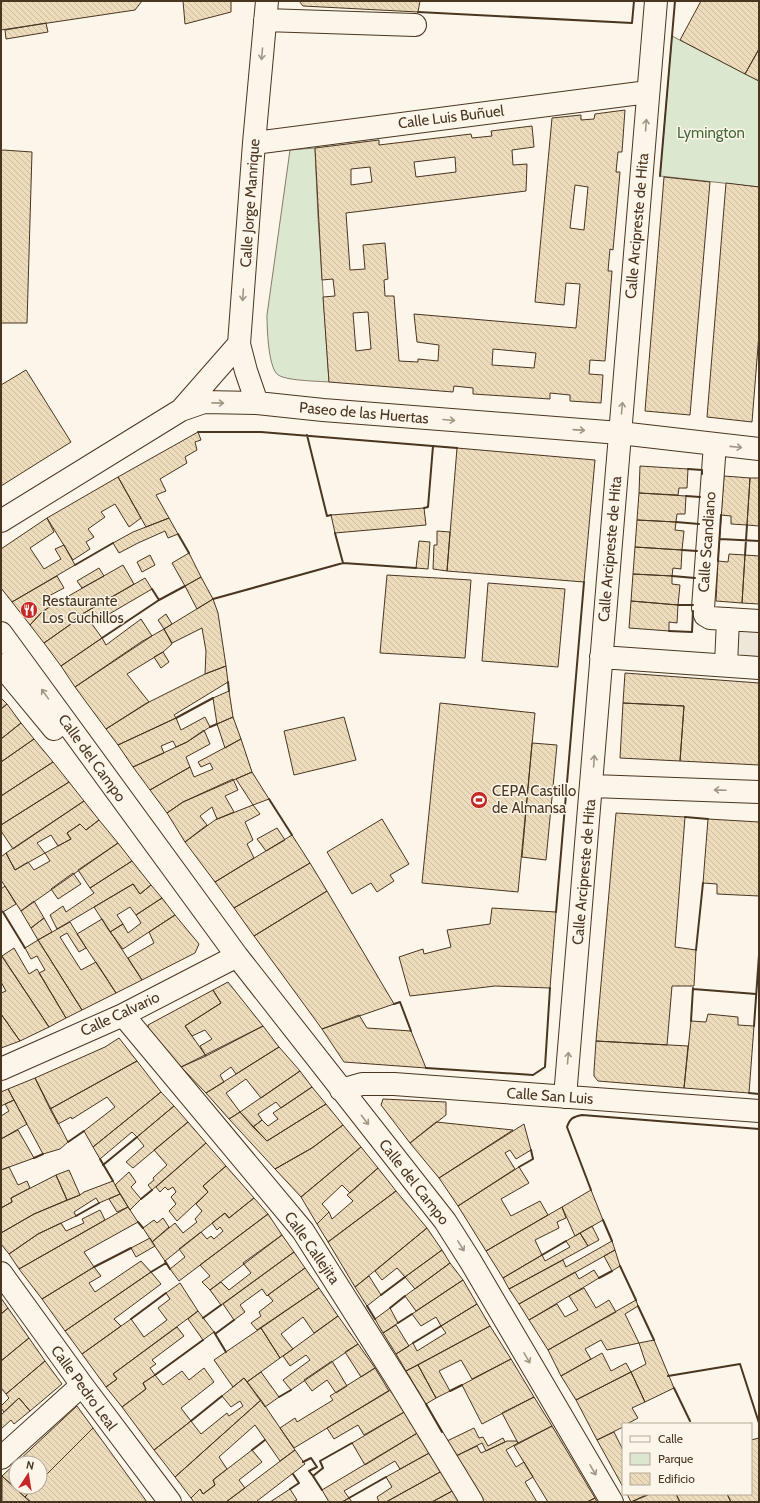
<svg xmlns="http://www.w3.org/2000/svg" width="760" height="1503" font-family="Cabin,sans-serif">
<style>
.green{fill:#dce7d0;stroke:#887966}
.parking{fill:#ede7d9;stroke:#887966}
.building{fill:url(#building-back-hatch);stroke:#4a3520;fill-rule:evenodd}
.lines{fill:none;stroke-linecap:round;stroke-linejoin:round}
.minor-casing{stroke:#4a3520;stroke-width:24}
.minor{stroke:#fbf6e9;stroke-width:22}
.wall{stroke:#4a3520;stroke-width:2}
.oneway{stroke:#a29684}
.labels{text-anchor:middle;stroke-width:3;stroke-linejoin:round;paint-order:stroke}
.street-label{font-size:15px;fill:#4a3520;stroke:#fbf6e9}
.park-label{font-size:15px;fill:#436837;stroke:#fbf6e9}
.poi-label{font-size:15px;fill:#4a3520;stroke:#fbf6e9;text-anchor:start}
</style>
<defs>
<pattern id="building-back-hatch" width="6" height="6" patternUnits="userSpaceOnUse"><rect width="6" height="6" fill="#ecdcbc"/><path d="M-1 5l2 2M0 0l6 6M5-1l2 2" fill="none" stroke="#ccbda1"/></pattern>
</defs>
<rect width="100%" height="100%" fill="#fbf6e9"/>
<!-- green -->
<path class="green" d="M672 36 759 81V187L660 176Z
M315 148 318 217 329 382C318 381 284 381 277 374 268 365 267 327 267 315L290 150Z"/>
<!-- parking -->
<path class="parking" d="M728 619 759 621V668L726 665Z"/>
<!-- building -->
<path class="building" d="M1 1H142L135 10 1 30Z
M183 1H231V12L185 24Z
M299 1H420L418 12 303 6Z
M701 1H759V49L745 74 680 40Z
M46 23 48 32 6 39 5 30Z
M759 49V81L745 74Z
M625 110 622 152H618L616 172H620L613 250 610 249 608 271H612L605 361 590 360 589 374 603 375 601 403 570 401V395L550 393V399L473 394V388L454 386 453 392 329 382 323 297 335 296 333 279 322 280 315 148 379 140V145L471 134 472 138 492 136 491 131 532 126 534 147 512 150 513 165 527 164 526 191 346 213 350 270 365 269 363 245 385 243 388 279 384 280 385 296H394L399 361 418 362V359L438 361 439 345 417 342 414 314 576 328 580 284 566 283 564 305 535 302 552 118 581 115V120L594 119 595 114ZM455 157 456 172 416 177 414 162ZM370 167 372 182 351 185V169ZM575 185 588 187 584 230 570 228ZM368 312 371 349 356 351 353 313ZM493 349 536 353 534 368 492 365Z
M3 150 32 152 27 323H1V151Z
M664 177 710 182 690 415 645 411Z
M726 183 759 187V334L752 422 707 417Z
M26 370 71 442 1 486V385Z
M198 432 201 440 195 442 197 450 185 457 187 463 160 479 166 491 156 495 169 518 146 527 118 477Z
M457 448 595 460 584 582 447 571Z
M640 466 688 469 687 488H679L678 495 639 493Z
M724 476 750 478 747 525 731 524V516L721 515Z
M118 477 141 518 129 527 115 504 101 512 105 517 88 529 94 537 86 542 90 549 73 560 47 518Z
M750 478H759V526L747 525Z
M639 493 686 496 685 514H677L676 522 637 520Z
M424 508 426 525 335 533 331 515Z
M47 518 54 532 30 548 44 569 61 559 55 549 64 545 75 565 12 602 1 588V549Z
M169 518 178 534 168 538 165 531 138 543 119 553 113 543 133 532Z
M637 520 676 522 675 530 684 531 682 550 635 547Z
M437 531 450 532 447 571 433 569 434 545H437Z
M419 541 430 542 428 569 416 568Z
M635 547 682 550 681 569 673 568 672 576 633 574Z
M189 553 201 577 185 586 172 563Z
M729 554 745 555 742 603 716 601 718 561 728 562Z
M150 555 155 565 142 572 137 562Z
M745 555 759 556V604L742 603Z
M123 565 134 584 77 617 71 624 44 643 30 625 42 612 51 606Z
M99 568 104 576 82 588 77 581Z
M633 574 672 576V584L680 585 678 605 631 601Z
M387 575 471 580 465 658 380 653Z
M57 576 64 588 45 598 51 606 42 612 30 625 12 602Z
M201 577 213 599 197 609 185 586Z
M145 578 152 589 92 624 102 638 61 666 44 643 71 624 77 617Z
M488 583 565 589 558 667 482 661Z
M213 599 218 613 226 666 205 674 206 651 202 628 172 643 164 629Z
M631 601 678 605 677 623 669 622V631L629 628Z
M166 614 172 624 164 629 158 620Z
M141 619 152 636 75 687 61 666 102 638 106 645Z
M164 629 172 644 163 652 127 674 149 702 106 729 75 687 141 642Z
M163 652 169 662 161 668 154 657Z
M226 666 228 682 174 715 176 718 118 745 106 729 145 704 205 674Z
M625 673 759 683V765L680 761 684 706 623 703Z
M229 691 233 717 217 724 213 698Z
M1 698 7 704 1 709Z
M440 703 535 713 518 892 422 883Z
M623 703 684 706 680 761 620 758Z
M7 704 21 723 1 739V709Z
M205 717 210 727 187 742 176 747 173 741 161 746 164 753 133 767 118 745 176 718 181 730Z
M233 717 241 739 225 748 217 724Z
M344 717 356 760 294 775 284 731Z
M21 723 34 739 1 762V739Z
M204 730 210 744 186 757 190 767 150 790 133 767 187 742Z
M34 739 53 762 1 796V762Z
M241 739 252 772 183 802 167 813 150 790 190 767 194 777 213 769 210 763 201 767 198 762Z
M532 743 557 745 546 860 522 857Z
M53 762 69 782 1 825V796Z
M252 772 269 799 253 805 236 779Z
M233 779 238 790 225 796 234 812 217 819 212 807 200 816 207 825 185 842 167 813 183 802Z
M69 782 84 801 13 849 1 831V825Z
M84 801 99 820 86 830 80 824 67 833 71 839 58 846 51 835 37 843 45 853 15 870 6 853Z
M253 805 260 814 245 822 253 840 247 844 254 858 215 882 185 842 215 820Z
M616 813 685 817 675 947 696 950 694 986H672L667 1045 596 1041Z
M382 819 409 864 390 875 394 881 377 892 371 883 352 894 327 852Z
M708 819 759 822V896L717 894V884L703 883Z
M99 820 118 843 21 911 1 880V857L6 853 15 870 28 862 34 870 50 861 45 853 71 839 67 833 80 824 86 830Z
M277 828 285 840 266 851 257 839Z
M292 835 310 863 234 908 215 882Z
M118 843 132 861 90 888 78 870Z
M132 861 151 885 140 894 133 884 57 929 50 915 63 906 66 912 94 893 90 888Z
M310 863 327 891 254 936 234 908Z
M73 873 81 884 58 899 51 889Z
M133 884 140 894 151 885 162 898 136 915 130 907 117 915 123 924 110 932 94 907Z
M5 886 16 904 3 912 1 909V889Z
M327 891 394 1004 322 1029 254 936Z
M162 898 175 915 123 949 110 932 123 924 128 933 141 923 136 915Z
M34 901 44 918 31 928 21 911Z
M492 908 556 912 550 988 495 986 410 996 399 957 423 949 424 954 451 947 447 930 490 924Z
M175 915 199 944 195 953 142 980 128 958 154 943 149 932Z
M44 918 52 932 38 940 31 928Z
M102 919 142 980 116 993 77 934Z
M70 922 86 948 79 952 67 933 60 937 81 970 96 962 116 993 82 1010 38 940Z
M38 940 82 1010 66 1018 39 973 45 970 37 956 31 959 25 948Z
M14 948 29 974 37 969 66 1018 49 1027 2 956Z
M1 955 49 1027 20 1041 1 1014V993L6 991 1 982Z
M228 982 263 1026 206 1056 200 1046 212 1039 205 1030 192 1036 185 1026 221 1003 213 990Z
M213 990 221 1003 185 1026 206 1056 181 1067 149 1032 148 1025Z
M1 1014 20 1041 1 1048Z
M708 1014 738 1017V1025L754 1026 749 1093 684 1088 691 1021 706 1022Z
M359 1015 367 1028 411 1031 426 1068 344 1062 322 1029Z
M263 1026 279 1047 236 1074 231 1067 220 1075 224 1082 206 1093 181 1067Z
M119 1038 137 1061 50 1109 35 1078 105 1047Z
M596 1041 688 1046 684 1088 598 1081 594 1076V1071Z
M279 1047 300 1071 261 1098 246 1079 226 1093 240 1112 229 1119 206 1093Z
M137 1061 161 1092 93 1147 84 1131 115 1107 107 1097 72 1119 71 1117 58 1124 50 1109Z
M300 1071 312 1087 281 1108 276 1102 258 1114 262 1120 253 1127 240 1112Z
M35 1078 68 1142 60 1149 43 1154 8 1089Z
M312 1087 326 1104 267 1141 253 1127 262 1120 268 1126 278 1119 273 1113Z
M8 1089 14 1100 1 1106V1092Z
M161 1092 174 1106 137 1137 132 1132 100 1159 93 1147Z
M383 1099 446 1102V1115L410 1143 381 1105Z
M14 1100 27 1124 1 1139V1116L9 1111 5 1104Z
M326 1104 343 1125 312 1148 275 1169 229 1119 240 1112 267 1141Z
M174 1106 188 1122 133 1168 126 1162 144 1146 137 1137Z
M188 1122 206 1143 152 1190 148 1185 154 1180 153 1178 167 1165 154 1150Z
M436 1122 513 1130 439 1178 410 1143Z
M524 1124 531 1150 516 1159 510 1150 505 1153 515 1169 458 1206 439 1178Z
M343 1125 361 1147 301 1197 275 1169 312 1148Z
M18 1130 34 1158 1 1170V1139Z
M206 1143 226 1166 203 1186 208 1192 177 1221 169 1211 176 1204 171 1197 176 1192 173 1187 168 1190 165 1187 160 1192 156 1187Z
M361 1147 378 1168 350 1193 342 1185 322 1204 329 1212 317 1224 301 1197Z
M226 1166 254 1198 229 1218 225 1213 165 1261 152 1242 175 1223 183 1233 197 1222 195 1219 202 1211 196 1204 208 1192 203 1186Z
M9 1167 18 1185 27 1181 30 1188 11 1198 12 1202 1 1208V1170Z
M519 1167 529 1183 501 1199 511 1216 540 1201 548 1215 486 1251 458 1206Z
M378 1168 396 1191 328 1242 317 1224 329 1212 332 1219 353 1201 347 1195Z
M69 1170 80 1195 67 1200 56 1175Z
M129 1172 136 1182 131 1187 141 1199 130 1210 115 1185Z
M56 1175 67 1200 34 1214 1 1233V1208L12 1202 11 1198Z
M113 1181 120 1194 99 1203 96 1198 74 1212 76 1216 38 1234 9 1254 1 1244V1233L34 1214 80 1195 84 1192Z
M591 1190 603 1220 575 1236 562 1207Z
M396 1191 427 1228 355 1287 328 1242Z
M120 1194 128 1207 117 1212 109 1199Z
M254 1198 268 1214 179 1281 170 1269 185 1257 179 1249 201 1232 207 1239 211 1236 214 1239 223 1231 220 1227 217 1230 212 1223 225 1213 229 1218Z
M128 1207 138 1222 84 1252 94 1267 42 1299 19 1269Z
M562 1207 566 1218 557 1222 559 1228 535 1240 542 1255 503 1278 486 1251Z
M100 1210 105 1220 19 1269 9 1254 38 1234 61 1223 66 1231 84 1223 82 1219Z
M268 1214 282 1235 210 1290 202 1282 210 1276 200 1265Z
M163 1218 169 1227 152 1242 143 1228 154 1220 157 1223Z
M592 1226 599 1240 588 1246 580 1233Z
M427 1228 442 1250 405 1277 397 1268 382 1280 375 1271Z
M580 1233 588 1246 509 1289 503 1278 542 1255 545 1261 570 1247 566 1241Z
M282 1235 294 1252 221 1305 210 1290 221 1282 229 1290 251 1273 243 1263Z
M150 1238 155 1246 136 1257 131 1248Z
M612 1241 615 1250 519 1304 509 1289 563 1260 566 1267Z
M442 1250 450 1263 415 1289 405 1277Z
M615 1250 620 1266 612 1271 604 1256Z
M294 1252 305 1268 268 1295 267 1296 262 1289 240 1305 245 1312 234 1320 223 1304Z
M141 1261 151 1272 65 1331 42 1299 94 1267 101 1276 89 1283 95 1292Z
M450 1263 463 1280 416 1311 405 1296Z
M305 1268 319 1288 257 1330 251 1323 261 1316 259 1312 273 1301 268 1295Z
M594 1270 599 1278 529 1320 519 1304 575 1272 579 1279Z
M151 1272 161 1284 114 1319 121 1326 82 1354 65 1331Z
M369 1276 381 1295 367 1306 355 1287Z
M463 1280 477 1304 441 1326 436 1317 421 1326 412 1314Z
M180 1283 198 1311 113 1374 117 1379 106 1387 82 1354 131 1319 144 1337 167 1320 158 1308 170 1299 166 1293Z
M319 1288 338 1316 314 1333 303 1317 281 1334 293 1349 280 1358 261 1328Z
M584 1288 596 1308 609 1300 616 1312 548 1350 529 1320 557 1304 565 1317 578 1310 569 1296Z
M1 1298 8 1308 1 1314Z
M636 1300 638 1306 625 1314 639 1343 607 1350 601 1340 585 1349 591 1359 561 1376 548 1350Z
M477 1304 490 1326 406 1371 396 1354 413 1343 417 1351 446 1333 441 1326Z
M8 1308 29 1338 1 1361V1314Z
M390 1308 398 1323 383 1333 375 1319Z
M198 1311 214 1332 203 1340 188 1319Z
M338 1316 358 1344 291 1390 283 1380 310 1360 306 1355 290 1366 283 1356Z
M396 1325 409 1346 396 1354 383 1333Z
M490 1326 511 1359 472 1379 461 1360 439 1371 450 1391 436 1398 418 1365Z
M177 1327 184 1336 152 1360 156 1364 150 1368 155 1375 143 1383 146 1389 122 1407 106 1387 117 1379 113 1374Z
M261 1328 280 1358 247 1382 244 1378 233 1387 214 1360Z
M29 1338 45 1361 6 1394 1 1388V1361Z
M654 1340 674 1388 645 1402 631 1372 646 1364 639 1343Z
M358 1344 375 1368 361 1377 345 1352Z
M602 1353 611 1371 626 1363 631 1372 576 1400 561 1376Z
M511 1359 534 1397 482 1424 462 1385Z
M45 1361 62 1384 30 1411 19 1398 4 1412 1 1408V1406L9 1398 6 1394Z
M332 1361 347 1386 336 1393 327 1380 312 1391 304 1380Z
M418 1365 436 1398 426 1404 406 1371Z
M204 1368 214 1382 181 1408 191 1421 154 1450 122 1407 146 1389 143 1383 155 1375 163 1385 182 1371 189 1380Z
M375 1368 389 1391 294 1448 280 1428 295 1418 297 1422 333 1400 330 1396Z
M261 1372 279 1397 265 1407 247 1382Z
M631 1372 645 1402 632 1408 638 1418 627 1424H623V1427L597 1440 576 1400Z
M244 1378 261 1400 175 1477 154 1450 191 1421 201 1434 227 1413 229 1416 243 1406 240 1401 231 1407 222 1396Z
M393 1388 406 1411 364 1435 358 1425 334 1439 327 1428Z
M534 1397 552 1426 518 1443 502 1413Z
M19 1398 30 1411 14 1424 11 1420 1 1429V1415Z
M261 1400 295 1450 280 1461 255 1425 219 1457 227 1469 213 1480 215 1485 203 1494 200 1489 191 1498 175 1477Z
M77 1406 93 1428 40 1481V1463H16Z
M406 1411 419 1432 365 1465 352 1443Z
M552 1426 595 1498 587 1502H548L514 1446Z
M93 1428 147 1502H31L25 1497 34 1487H40V1481Z
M474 1428 479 1438 483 1437 488 1446 503 1438 505 1442 486 1451 482 1443 456 1456 447 1441Z
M419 1432 431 1452 400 1469 395 1461 344 1491 349 1498 342 1502H329L322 1490Z
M614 1432 623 1450V1487L597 1440Z
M759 1438V1502H731L727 1494H751V1440Z
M507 1441H517L518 1443 506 1450 516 1467 524 1462 533 1477 525 1482 537 1502H483L456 1456 477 1446 481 1453Z
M252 1450 262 1462 239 1480 245 1488 226 1502H194L191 1498 200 1489 203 1494 215 1485 213 1480Z
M295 1450 305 1464 257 1501 258 1502H226Z
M431 1452 442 1471 386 1502H379L377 1497 392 1487 386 1477Z
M16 1463V1487H34L25 1497 2 1476Z
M442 1471 454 1490 432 1502H386Z
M2 1476 30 1502H2Z
M290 1489 297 1500 293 1502H270Z
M454 1490 461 1502H432Z
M627 1494H648V1495L631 1502Z
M648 1494H676L680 1502H631Z
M676 1494H727L731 1502H680Z
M349 1498 352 1502H342Z
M595 1498 597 1502H587Z"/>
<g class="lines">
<defs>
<path id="minor" d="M265 20 415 25
M254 143 648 92
M257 403 246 371 239 344 254 143 267 1
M182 409 239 344
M715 444 703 608 705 615 710 618 759 621
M1 521 181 410 204 402 257 403 323 410 620 433 759 449
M1 633 237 956 445 1221 471 1262 612 1502
M601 657 759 668
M1 665 54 729
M726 665 728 619
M592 786 759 792
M123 1015 303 1231 400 1384 472 1502
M1 1069 123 1015 237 956
M341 1090 362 1084H394L759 1111
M565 1097 656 1
M1 1273 82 1385 170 1502
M1 1458 82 1385"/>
</defs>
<!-- minor casing -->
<use href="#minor" class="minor-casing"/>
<!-- minor -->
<use href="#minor" class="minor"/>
<!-- wall -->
<path class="wall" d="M418 12 632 23 634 1
M660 176 675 1
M198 432H261L457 448
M307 435 327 516 331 515
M688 469 702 470V474
M686 496 700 497
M424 508 428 507 433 446
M676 522 699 524
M335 533 343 563
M178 534 189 553
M720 539 759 541
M682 550 697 551
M745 555 747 525
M718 561 721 515
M75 565 113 543
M672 576 695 578
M152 589 159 600 185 586
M213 599 343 563 416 568
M678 605H693
M669 631 692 632 693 611
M102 638 159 600
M228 682 229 691
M176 718 213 698
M210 727 217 724
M269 799 292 835
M685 817 708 819
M3 912 25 948
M556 912 584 582
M696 950 703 883
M693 989 756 994
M394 1004 400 1002 411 1031
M691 1021 693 988
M754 1026 759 955
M426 1068 533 1075 545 1067 550 988
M749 1093 759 1094
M68 1142 84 1131
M34 1158 43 1154
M100 1159 113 1181
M103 1165 137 1137
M519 1167 533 1159 531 1150
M591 1190 567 1127C570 1118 573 1117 582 1115L759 1129
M141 1199 152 1190
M76 1216 99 1203
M603 1220 612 1241
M138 1222 143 1228
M542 1255 566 1241
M165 1261 170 1269
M620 1266 636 1300
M94 1267 131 1248
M151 1272 166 1263
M599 1278 612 1271
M381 1295 405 1277
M367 1306 375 1319
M638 1306 654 1340
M390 1308 405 1296
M203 1318 221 1305
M131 1319 166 1293
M398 1323 412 1314
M214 1332 226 1352
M215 1334 234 1320
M413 1343 441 1326
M155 1375 203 1340
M668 1376 740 1364 759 1423
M674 1388 690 1421
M450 1391 462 1385
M279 1397 291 1390
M426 1404 442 1432
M191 1421 222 1396
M252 1450 265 1440
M303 1462 311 1458 317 1467 309 1471 313 1476
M290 1489 299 1483 293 1474
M322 1490 313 1476 323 1468 320 1461 352 1443
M349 1498 386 1477"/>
</g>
<!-- one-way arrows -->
<defs><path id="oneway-shaft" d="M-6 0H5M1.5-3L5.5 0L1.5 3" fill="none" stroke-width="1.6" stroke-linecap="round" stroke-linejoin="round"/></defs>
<g class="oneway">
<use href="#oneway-shaft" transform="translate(262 54) rotate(95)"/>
<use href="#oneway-shaft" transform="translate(646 125) rotate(-86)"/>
<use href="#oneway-shaft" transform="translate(243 295) rotate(94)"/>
<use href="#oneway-shaft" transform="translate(218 403) rotate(1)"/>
<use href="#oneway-shaft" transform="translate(622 408) rotate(-85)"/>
<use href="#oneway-shaft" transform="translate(449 420) rotate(5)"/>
<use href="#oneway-shaft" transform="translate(579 430) rotate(4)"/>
<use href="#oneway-shaft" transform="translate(736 447) rotate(6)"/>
<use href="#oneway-shaft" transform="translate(45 694) rotate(-126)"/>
<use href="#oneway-shaft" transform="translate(594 761) rotate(-86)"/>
<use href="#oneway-shaft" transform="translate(720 790) rotate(-178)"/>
<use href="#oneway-shaft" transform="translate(568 1058) rotate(-85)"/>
<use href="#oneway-shaft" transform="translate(365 1120) rotate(52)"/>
<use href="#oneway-shaft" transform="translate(461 1246) rotate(58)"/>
<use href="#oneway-shaft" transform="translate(527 1358) rotate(60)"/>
<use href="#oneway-shaft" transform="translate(593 1470) rotate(60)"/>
</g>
<!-- icons -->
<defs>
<symbol id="restaurant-disc" viewBox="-11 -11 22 22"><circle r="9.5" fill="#c62828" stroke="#fbf6e9"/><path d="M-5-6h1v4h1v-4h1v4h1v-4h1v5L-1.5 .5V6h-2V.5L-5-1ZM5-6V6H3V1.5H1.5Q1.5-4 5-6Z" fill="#fff"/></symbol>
<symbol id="stadium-disc" viewBox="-11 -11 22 22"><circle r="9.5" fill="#c62828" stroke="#fbf6e9"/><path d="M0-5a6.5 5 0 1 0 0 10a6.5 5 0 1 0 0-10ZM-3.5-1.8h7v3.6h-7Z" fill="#fff"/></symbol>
</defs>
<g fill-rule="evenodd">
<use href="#restaurant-disc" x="19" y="600" width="20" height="20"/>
<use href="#stadium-disc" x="469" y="790" width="20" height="20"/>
</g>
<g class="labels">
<!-- street labels -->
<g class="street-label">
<text transform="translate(451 117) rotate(-7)" y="5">Calle Luis Buñuel</text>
<text transform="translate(250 203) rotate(-86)" y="5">Calle Jorge Manrique</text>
<text transform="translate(637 226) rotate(-85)" y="5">Calle Arcipreste de Hita</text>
<text transform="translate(364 413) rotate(5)" y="5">Paseo de las Huertas</text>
<text transform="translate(707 542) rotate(-86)" y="5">Calle Scandiano</text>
<text transform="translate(610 549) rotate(-85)" y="5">Calle Arcipreste de Hita</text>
<text transform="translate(92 758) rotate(54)" y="5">Calle del Campo</text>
<text transform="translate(584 872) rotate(-85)" y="5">Calle Arcipreste de Hita</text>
<text transform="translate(120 1014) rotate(-25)" y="5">Calle Calvario</text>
<text transform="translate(550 1096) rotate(4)" y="5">Calle San Luis</text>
<text transform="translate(414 1182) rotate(52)" y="5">Calle del Campo</text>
<text transform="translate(312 1248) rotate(55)" y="5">Calle Callejita</text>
<text transform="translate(84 1388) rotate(54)" y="5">Calle Pedro Leal</text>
</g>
<!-- park labels -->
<g class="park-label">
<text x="711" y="138">Lymington</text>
</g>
<!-- poi labels -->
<g class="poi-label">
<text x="42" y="606">Restaurante<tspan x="42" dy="17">Los Cuchillos</tspan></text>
<text x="492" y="796">CEPA Castillo<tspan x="492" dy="17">de Almansa</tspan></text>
</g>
</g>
<!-- border -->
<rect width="760" height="1503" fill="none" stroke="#4a3520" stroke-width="4"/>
<!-- legend -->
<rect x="622" y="1423" width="130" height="72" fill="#fbf6e9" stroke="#b4a999"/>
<rect x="630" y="1436" width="20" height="6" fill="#fbf6e9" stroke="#b4a999"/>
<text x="658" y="1443" font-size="12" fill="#4a3520">Calle</text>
<rect x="630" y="1453" width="20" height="12" fill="#dce7d0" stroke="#b4a999"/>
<text x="658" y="1463" font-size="12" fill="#4a3520">Parque</text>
<rect x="630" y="1473" width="20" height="12" fill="url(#building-back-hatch)" stroke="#b4a999"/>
<text x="658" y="1483" font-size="12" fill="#4a3520">Edificio</text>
<!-- north arrow -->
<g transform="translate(28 1475) rotate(12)"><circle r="19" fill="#fbf6e9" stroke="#b4a999"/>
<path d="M0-3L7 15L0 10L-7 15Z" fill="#c62828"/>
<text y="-6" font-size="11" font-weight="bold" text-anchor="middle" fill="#4a3520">N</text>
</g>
</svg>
